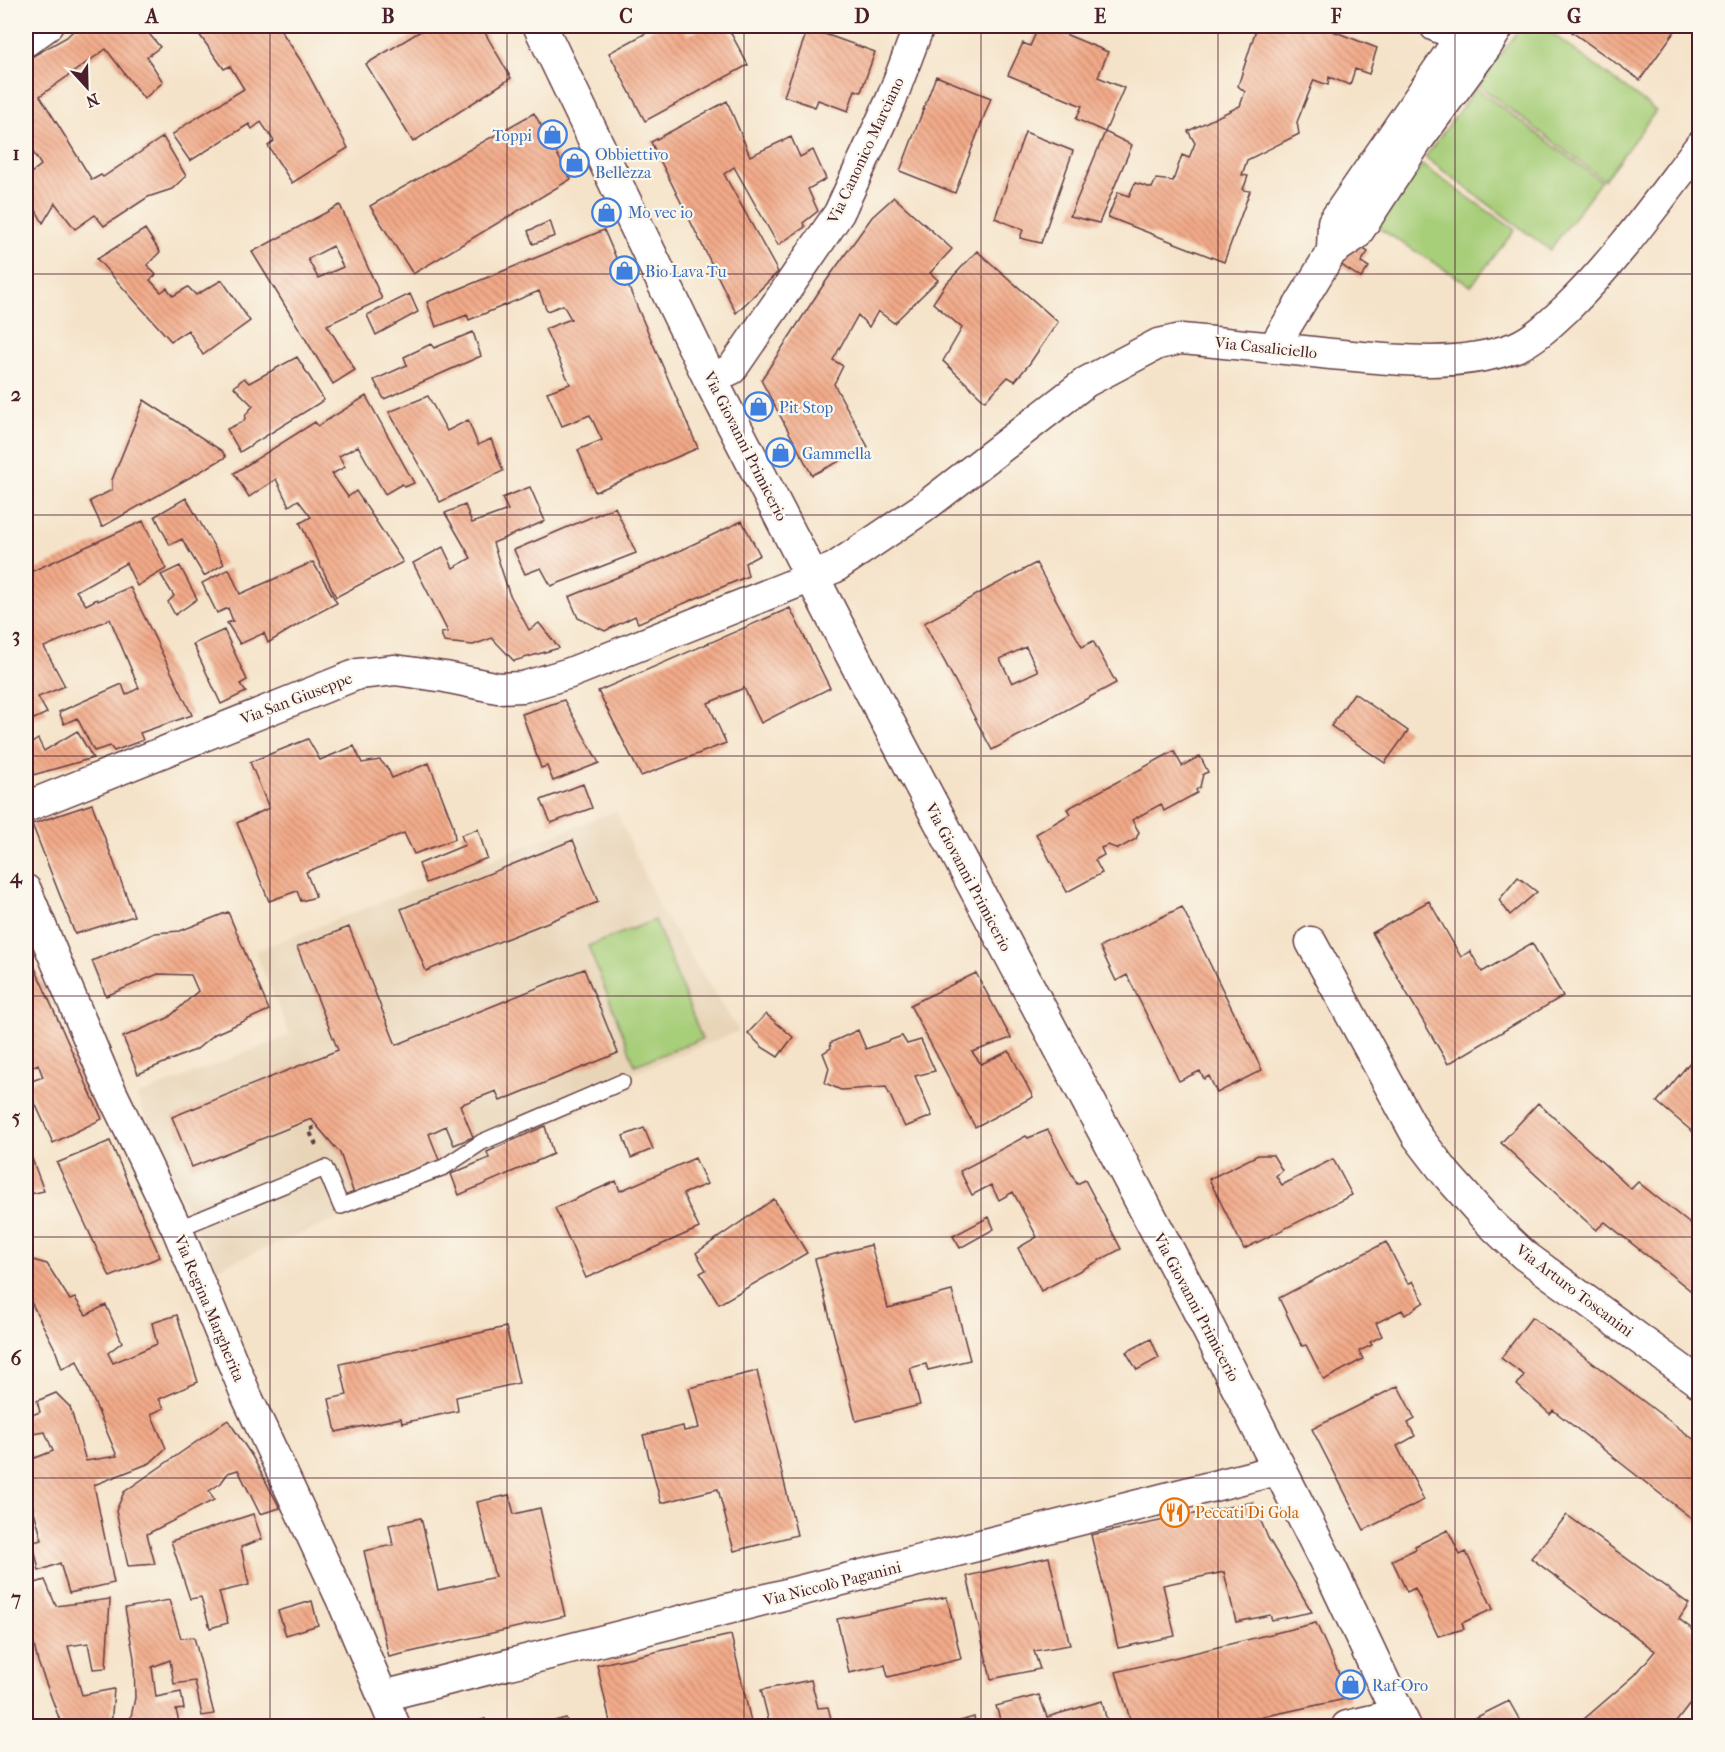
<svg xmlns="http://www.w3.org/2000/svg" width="1725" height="1752" font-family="'IM FELL French Canon',serif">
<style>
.built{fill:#e8d4b7}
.pitch{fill:#a7ce79;stroke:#787652;stroke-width:1.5}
.building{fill:url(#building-back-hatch);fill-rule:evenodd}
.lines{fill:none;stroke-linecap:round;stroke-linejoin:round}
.service-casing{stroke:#643c43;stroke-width:18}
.minor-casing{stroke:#643c43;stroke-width:33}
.tertiary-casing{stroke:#643c43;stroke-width:36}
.path{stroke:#643c43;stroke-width:4;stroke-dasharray:4.5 4.5;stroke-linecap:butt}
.service{stroke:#fff;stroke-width:15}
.minor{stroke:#fff;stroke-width:30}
.tertiary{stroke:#fff;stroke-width:33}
.grid{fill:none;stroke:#4a1f2b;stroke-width:1.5;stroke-opacity:0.55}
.labels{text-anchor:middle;stroke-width:4.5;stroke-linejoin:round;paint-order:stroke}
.shop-label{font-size:16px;fill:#366cbe;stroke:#fbf7ec;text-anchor:start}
.street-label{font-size:16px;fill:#4a1f2b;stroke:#fbf7ec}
.food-label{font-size:16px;fill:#c56008;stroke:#fbf7ec;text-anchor:start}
.neatline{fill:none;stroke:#4a1f2b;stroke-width:2}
.grid-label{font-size:20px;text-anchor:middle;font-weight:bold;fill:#4a1f2b}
</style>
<defs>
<pattern id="building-back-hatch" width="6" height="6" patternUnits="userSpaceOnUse" patternTransform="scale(1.5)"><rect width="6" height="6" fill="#f2aa89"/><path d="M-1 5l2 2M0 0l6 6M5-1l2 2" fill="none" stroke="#c68a70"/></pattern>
</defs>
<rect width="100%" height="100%" fill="#fbf7ec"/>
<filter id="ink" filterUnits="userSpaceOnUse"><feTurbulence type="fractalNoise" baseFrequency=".0167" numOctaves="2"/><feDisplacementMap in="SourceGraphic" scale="12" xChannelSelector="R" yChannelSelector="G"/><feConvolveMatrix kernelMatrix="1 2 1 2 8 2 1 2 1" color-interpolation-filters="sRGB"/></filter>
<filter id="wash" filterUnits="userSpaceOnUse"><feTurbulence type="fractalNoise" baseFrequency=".008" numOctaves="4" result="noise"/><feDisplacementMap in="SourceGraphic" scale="24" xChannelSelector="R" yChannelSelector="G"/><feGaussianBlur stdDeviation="1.35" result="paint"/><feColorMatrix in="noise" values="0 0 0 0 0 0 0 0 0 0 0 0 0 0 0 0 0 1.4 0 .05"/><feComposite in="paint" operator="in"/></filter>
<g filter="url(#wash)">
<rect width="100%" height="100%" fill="#f5e3c9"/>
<!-- built -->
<path class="built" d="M616 811 660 909 739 1031 627 1076 634 1087 481 1153 446 1175 217 1268 198 1234 137 1096 290 1035 255 951Z"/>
<!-- pitch -->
<path class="pitch" d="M1522 26H1542L1656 111 1604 180 1478 85Z
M1476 88 1601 181 1550 250 1425 157Z
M1422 165 1515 230 1471 286 1377 227Z
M655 920 702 1039 635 1065 588 946Z"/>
<g id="blocks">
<!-- building -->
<path class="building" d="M78 26H149L145 29 160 47 147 57 163 82 144 99 106 49 40 96 92 180 101 175 103 177 163 137 186 176 172 189 148 197 104 226 95 215 75 229 55 203 43 223 26 192V177L41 165 26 141V60L67 37Z
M208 26H278L301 61 348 148 292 183 268 146 274 141 261 122 252 129 249 124 190 161 172 135 188 123 244 89 230 66 224 69 199 34Z
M429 26H481L511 78 413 142 366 64Z
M659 26H684L688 35 708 26H727L748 65 645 121 609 53Z
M1039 26H1046L1108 52 1098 77 1124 88 1105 132 1076 119 1082 106 1008 75 1023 43 1030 46Z
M1257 26H1320L1377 48 1369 74 1355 69 1350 85 1329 77 1328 85 1314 80 1297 122 1299 134 1247 160 1242 175 1248 176 1243 190 1250 191 1224 262 1108 217 1118 192 1129 196 1135 183 1152 188 1156 179 1173 181 1182 155 1189 158 1195 143 1188 131 1240 106 1245 92 1238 86Z
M1577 26H1667L1675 31 1640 80 1572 32Z
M808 28 875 52 861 92 855 90 848 111 818 100 815 107 784 96Z
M936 76 991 98 955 193 900 171Z
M727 101 750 156 791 137 800 157 813 150 826 179 808 189 818 211 803 223 805 227 778 245 734 167 724 174 778 272 736 313 651 142Z
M534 113 571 179 413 274 370 206Z
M1025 132 1073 151 1041 243 1020 238 1023 230 995 218Z
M1105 132 1132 145 1099 223 1070 216Z
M894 197 952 249 930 273 938 280 894 323 878 311 869 327 858 315 833 360 843 366 834 384 868 447 812 475 761 380 824 284 872 217Z
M340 205 382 299 327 325 355 370 333 384 252 252ZM333 246 343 267 318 278 308 259Z
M550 221 555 236 533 244 528 231Z
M145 229 160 252 147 265 156 275 150 280 161 292 167 288 173 296 188 287 196 295 222 280 250 321 203 355 188 330 171 341 97 259Z
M604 230 698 448 595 492 578 450 602 440 590 415 562 426 547 392 570 384 545 329 571 319 563 305 547 311 539 291 469 320 467 315 436 327 427 302Z
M1354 243 1368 252 1361 262 1369 267 1361 278 1340 264Z
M977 251 1058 322 1030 363 1015 381 1008 377 985 401 943 361 962 328 933 303 945 285Z
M410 294 418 312 376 335 367 315Z
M473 332 481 356 384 399 374 380 407 365 404 357 431 344 434 348Z
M297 357 324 400 240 452 227 429 244 421 246 414 253 406 234 387 244 378 249 383Z
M366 396 414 483 405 487 402 484 385 494 358 446 339 456 345 467 332 474 348 497 356 491 403 562 336 597 300 523 311 517 298 500 289 506 276 479 249 497 234 473 315 422 318 426Z
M428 396 447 431 468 420 478 445 491 439 503 471 440 502 389 412Z
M144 400 222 451 226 457 102 527 90 501 112 490V480Z
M530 487 545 521 493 543 509 593 529 630 539 623 559 648 514 661 492 638 473 645 444 642 441 633 448 632 413 563 443 547 453 568 471 558 445 513 465 505 472 523 508 510 502 498Z
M186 498 224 564 204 576 182 539 170 545 155 516Z
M615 507 636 553 551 586 541 568 525 574 514 550Z
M143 521 166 569 137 586 126 563 76 591 86 605 97 599 98 601 130 587 192 715 140 733 143 740 114 751 110 746 94 751 77 718 64 724 59 712 122 684 126 695 139 688 110 619 44 647 65 686 38 697 47 713 34 719 26 708V685L31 682 26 671V574Z
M742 521 760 555 745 563 748 576 638 623 635 616 605 631 578 618 569 597 662 559Z
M313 562 337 603 312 616 268 643 264 633 240 644 227 623 233 621 228 608 217 613 202 583 229 569 240 594Z
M1036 563 1082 647 1093 641 1116 683 992 750 924 623ZM1026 647 1038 671 1012 683 1000 659Z
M180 566 197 599 175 615 168 602 174 596 161 575Z
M790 608 830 688 761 723 744 688 708 703 726 743 641 776 598 691Z
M224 630 247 680 240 684 246 692 221 704 193 644Z
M1354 693 1408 731 1385 763 1331 726Z
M564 700 599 763 553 781 547 766 541 768 522 714Z
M77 731 93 758 26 777V735L32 743 38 739 44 751Z
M308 739 320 760 354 746 362 763 380 760 388 769 392 778 429 763 453 825 455 839 414 854 404 833 306 872 316 897 301 901 297 891 269 901 237 823 269 808 250 762Z
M1174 751 1182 766 1200 756 1208 772 1203 774 1200 787 1196 790 1197 793 1164 811 1161 804 1132 820 1139 832 1136 839 1118 849 1108 845 1101 848 1104 855 1095 860 1102 873 1067 892 1036 834 1070 814 1067 809Z
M583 784 592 808 551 823 541 800Z
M92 804 134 916 75 934 32 824Z
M478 829 487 858 426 883 419 864 465 845 461 835Z
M573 840 598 902 426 971 401 909Z
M1518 877 1537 892 1510 915 1499 900Z
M1429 901 1461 957 1470 951 1482 972 1532 943 1563 996 1448 1064 1372 933Z
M1182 907 1262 1070 1217 1093 1209 1076 1204 1079 1200 1071 1179 1081 1127 975 1116 981 1100 947Z
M228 912 269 1010 215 1034 197 1049 138 1074 123 1037 168 1018 198 991 191 975 158 974 106 996 92 961 155 933 180 931Z
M349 927 396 1045 584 969 618 1053 500 1101 496 1091 460 1105 473 1137 454 1145 446 1126 429 1134 439 1160 354 1194 340 1153 311 1119 192 1167 172 1117 338 1050 297 947Z
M26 948 102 1119 53 1143 26 1083 43 1077 38 1064 26 1070Z
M976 973 1011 1038 972 1052 981 1064 1009 1051 1033 1097 975 1127 910 1005Z
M766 1014 793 1037 778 1057 762 1047 748 1033Z
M858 1030 866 1049 902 1036 907 1044 921 1040 935 1071 915 1076 932 1116 905 1127 886 1087 841 1090 825 1083 829 1068 823 1053 831 1048 830 1043Z
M1696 1055 1700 1058V1138L1657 1102Z
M1538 1103 1631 1189 1638 1182 1700 1232V1298L1605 1222 1596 1230 1501 1143Z
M545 1126 553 1154 459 1195 451 1174 489 1158 487 1152Z
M644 1128 653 1149 631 1158 623 1136Z
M1048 1130 1077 1184 1085 1180 1121 1249 1041 1291 1018 1248 1037 1237 1013 1192 999 1200 991 1185 972 1195 960 1171 1026 1136 1028 1138Z
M110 1141 160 1257 110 1277 57 1163Z
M1258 1155H1273L1282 1170 1276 1176 1282 1185 1333 1159 1352 1195 1244 1249 1209 1179Z
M31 1156 44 1191 26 1195V1161Z
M695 1158 707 1184 683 1194 699 1228 586 1278 555 1208 616 1181 620 1191Z
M774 1199 807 1253 719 1304 700 1273 706 1270 696 1253Z
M989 1217 994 1229 960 1248 953 1236Z
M1386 1242 1408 1284 1413 1281 1424 1302 1405 1315 1402 1310 1376 1323 1382 1336 1370 1342 1372 1345 1359 1351 1363 1359 1324 1380 1306 1345 1302 1346 1279 1298Z
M871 1245 888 1308 952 1291 970 1360 928 1370 926 1364 910 1368 920 1405 856 1421 815 1259Z
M33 1260 47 1264 70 1300 75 1298 86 1315 106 1305 122 1342 108 1353 113 1363 157 1344 152 1323 177 1315 198 1382 159 1399 164 1408 151 1414 166 1448 150 1463 94 1485 114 1583 69 1593 60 1563 39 1571 33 1542 42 1540 27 1486H26V1450L28 1449 35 1458 53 1451 45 1432 26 1435V1417L40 1412 37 1401 56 1393 70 1407 86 1461 117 1456 77 1361 62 1369 55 1349 26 1292V1264Z
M1532 1317 1700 1444V1525L1553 1410 1550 1414 1517 1385 1524 1375 1501 1358Z
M506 1327 519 1383 456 1397 458 1411 402 1423 401 1418 336 1432 329 1399 347 1395 340 1364Z
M1151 1339 1159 1358 1137 1370 1126 1352Z
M757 1371 797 1535 734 1551 718 1489 661 1503 643 1435 683 1426 684 1431 699 1428 689 1388Z
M1398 1386 1415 1419 1408 1423 1415 1436 1397 1446 1424 1500 1364 1530 1312 1429Z
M228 1420 252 1456 280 1508 260 1514 238 1470 228 1473 221 1483 209 1491 214 1500 147 1534 155 1564 128 1566 116 1511 124 1492Z
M509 1495 514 1514 540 1508 565 1616 389 1657 364 1551 393 1545 389 1525 421 1518 438 1590 495 1577 477 1502Z
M1253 1502 1268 1538 1312 1612 1272 1620 1270 1615 1236 1622 1224 1572 1163 1585 1175 1636 1118 1648 1091 1535Z
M253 1514 262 1539 241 1547 249 1585 219 1592 228 1623 210 1628 201 1597 190 1599 171 1541Z
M1567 1515 1689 1604 1679 1619 1700 1635V1691L1673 1726H1576L1635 1675 1655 1651 1531 1558Z
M1448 1530 1460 1555 1466 1552 1493 1609 1462 1623 1464 1629 1438 1636 1415 1588 1407 1592 1392 1560 1416 1549 1415 1546Z
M1049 1557 1070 1645 1034 1651 1040 1669 991 1679 967 1576Z
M45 1580 56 1606 110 1599 106 1668 93 1669 88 1643 68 1646 82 1695 114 1689 111 1726H62L38 1662 26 1612V1586Z
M947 1597 961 1659 888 1677 885 1665 849 1673 837 1619Z
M169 1600 181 1638 194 1637 214 1714 202 1716 195 1681 174 1684 170 1660 152 1667 156 1697 181 1692 184 1709 176 1710 180 1726H129L135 1698 134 1658 125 1608Z
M312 1601 318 1625 286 1635 278 1611Z
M1316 1623 1350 1698 1221 1726H1132L1116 1672Z
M731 1635 752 1726H706L705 1724 690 1726 688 1719 676 1722 677 1726H611L597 1665Z
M811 1680 818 1708 828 1707 833 1726H770L761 1690Z
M1039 1695 1047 1717 1102 1701 1108 1726H1002L996 1706Z
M1509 1701 1523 1726H1459Z
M974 1717 976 1726H943Z
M566 1718 568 1726H536Z
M485 1719 487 1726H461Z
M908 1721 909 1726H891Z"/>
</g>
</g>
<g filter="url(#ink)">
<use href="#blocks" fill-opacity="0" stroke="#643c43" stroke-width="1.5"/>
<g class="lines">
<defs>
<path id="service" d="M177 1229 325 1168 341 1206 444 1167 482 1142 622 1082"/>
<path id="minor" d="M1435 26 1481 45
M26 41 47 26
M1332 251 1333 222 1468 26
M1273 348 1332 251 1356 235 1418 140 1486 47 1499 26
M710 379 732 369 839 213 891 100 919 26
M26 807 358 674 395 670 445 677 498 688 523 687 570 673 834 568 923 508 1086 382 1158 344 1181 339C1228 343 1275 348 1322 353 1385 359 1455 370 1516 347 1535 339 1552 322 1567 308 1617 259 1657 202 1700 146
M26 890 108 1085 177 1229 247 1397 344 1605 395 1726
M1311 942 1417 1136 1447 1175 1487 1220 1524 1255 1700 1383
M383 1696 1281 1469
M1347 1726 1398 1714"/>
<path id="tertiary" d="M540 26 710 379 857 664 1196 1304 1331 1571 1404 1726"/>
</defs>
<!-- service casing -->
<use href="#service" class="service-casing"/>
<!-- minor casing -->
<use href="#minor" class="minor-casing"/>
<!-- tertiary casing -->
<use href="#tertiary" class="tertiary-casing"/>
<!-- path -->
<path class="path" d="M316 1145 309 1130 317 1126"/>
<!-- service -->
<use href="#service" class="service"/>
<!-- minor -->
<use href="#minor" class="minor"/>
<!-- tertiary -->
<use href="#tertiary" class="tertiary"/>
</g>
</g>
<!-- grid -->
<path class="grid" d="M270 26V1726M507 26V1726M744 26V1726M981 26V1726M1218 26V1726M1455 26V1726M26 274H1700M26 515H1700M26 756H1700M26 996H1700M26 1237H1700M26 1478H1700"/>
<!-- icons -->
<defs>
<symbol id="shop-ring" viewBox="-11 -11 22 22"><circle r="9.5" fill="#fbf7ec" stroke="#3f7fe0" stroke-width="1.5"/><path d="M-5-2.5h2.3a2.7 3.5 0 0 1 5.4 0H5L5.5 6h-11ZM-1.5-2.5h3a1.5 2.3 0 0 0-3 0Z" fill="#3f7fe0"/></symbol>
<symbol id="restaurant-ring" viewBox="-11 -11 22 22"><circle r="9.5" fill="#fbf7ec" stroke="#e8710a" stroke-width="1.5"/><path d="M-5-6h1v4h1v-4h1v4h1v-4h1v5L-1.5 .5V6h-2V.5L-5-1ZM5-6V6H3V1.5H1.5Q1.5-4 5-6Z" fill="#e8710a"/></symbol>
</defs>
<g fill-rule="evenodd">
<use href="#shop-ring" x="536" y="118" width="33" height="33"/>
<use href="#shop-ring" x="558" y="146" width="33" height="33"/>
<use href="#shop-ring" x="590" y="196" width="33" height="33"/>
<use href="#shop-ring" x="608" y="254" width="33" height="33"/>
<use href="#shop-ring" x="742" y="390" width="33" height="33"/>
<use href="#shop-ring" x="764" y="436" width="33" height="33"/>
<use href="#restaurant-ring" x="1158" y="1496" width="33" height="33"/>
<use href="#shop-ring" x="1334" y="1668" width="33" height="33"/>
</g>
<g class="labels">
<!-- shop labels -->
<g class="shop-label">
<text x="532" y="141" text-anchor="end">Toppi</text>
<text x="595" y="160">Obbiettivo<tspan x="595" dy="18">Bellezza</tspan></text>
<text x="628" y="218">Mo vec io</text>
<text x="645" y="277">Bio Lava Tu</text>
<text x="779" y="413">Pit Stop</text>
<text x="802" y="459">Gammella</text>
<text x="1372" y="1691">Raf-Oro</text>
</g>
<!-- street labels -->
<g class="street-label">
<text transform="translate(865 150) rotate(-65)" y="6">Via Canonico Marciano</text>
<text transform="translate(1266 347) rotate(6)" y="6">Via Casaliciello</text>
<text transform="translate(746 446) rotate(63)" y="6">Via Giovanni Primicerio</text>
<text transform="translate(296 698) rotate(-21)" y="6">Via San Giuseppe</text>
<text transform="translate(969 877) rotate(62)" y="6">Via Giovanni Primicerio</text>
<text transform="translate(1575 1290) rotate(37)" y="6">Via Arturo Toscanini</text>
<text transform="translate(1197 1307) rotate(62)" y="6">Via Giovanni Primicerio</text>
<text transform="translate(210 1308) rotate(67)" y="6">Via Regina Margherita</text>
<text transform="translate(832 1583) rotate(-14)" y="6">Via Niccolò Paganini</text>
</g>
<!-- food labels -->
<g class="food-label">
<text x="1195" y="1518">Peccati Di Gola</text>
</g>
</g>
<!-- margin -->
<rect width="1725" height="1752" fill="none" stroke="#fbf7ec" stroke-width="66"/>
<!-- north arrow -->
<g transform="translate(87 87) rotate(158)" stroke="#fbf7ec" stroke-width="4.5" paint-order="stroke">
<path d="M0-4.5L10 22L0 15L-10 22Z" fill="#4a1f2b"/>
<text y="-9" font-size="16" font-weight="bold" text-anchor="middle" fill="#4a1f2b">N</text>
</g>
<rect x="33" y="33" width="1659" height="1686" class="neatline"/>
<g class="grid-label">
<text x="152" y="23">A</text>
<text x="388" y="23">B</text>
<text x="626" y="23">C</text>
<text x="862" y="23">D</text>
<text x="1100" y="23">E</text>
<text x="1336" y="23">F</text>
<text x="1574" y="23">G</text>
<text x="16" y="160">1</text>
<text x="16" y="401">2</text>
<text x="16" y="642">3</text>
<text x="16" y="883">4</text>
<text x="16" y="1124">5</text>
<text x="16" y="1365">6</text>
<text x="16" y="1605">7</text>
</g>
</svg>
